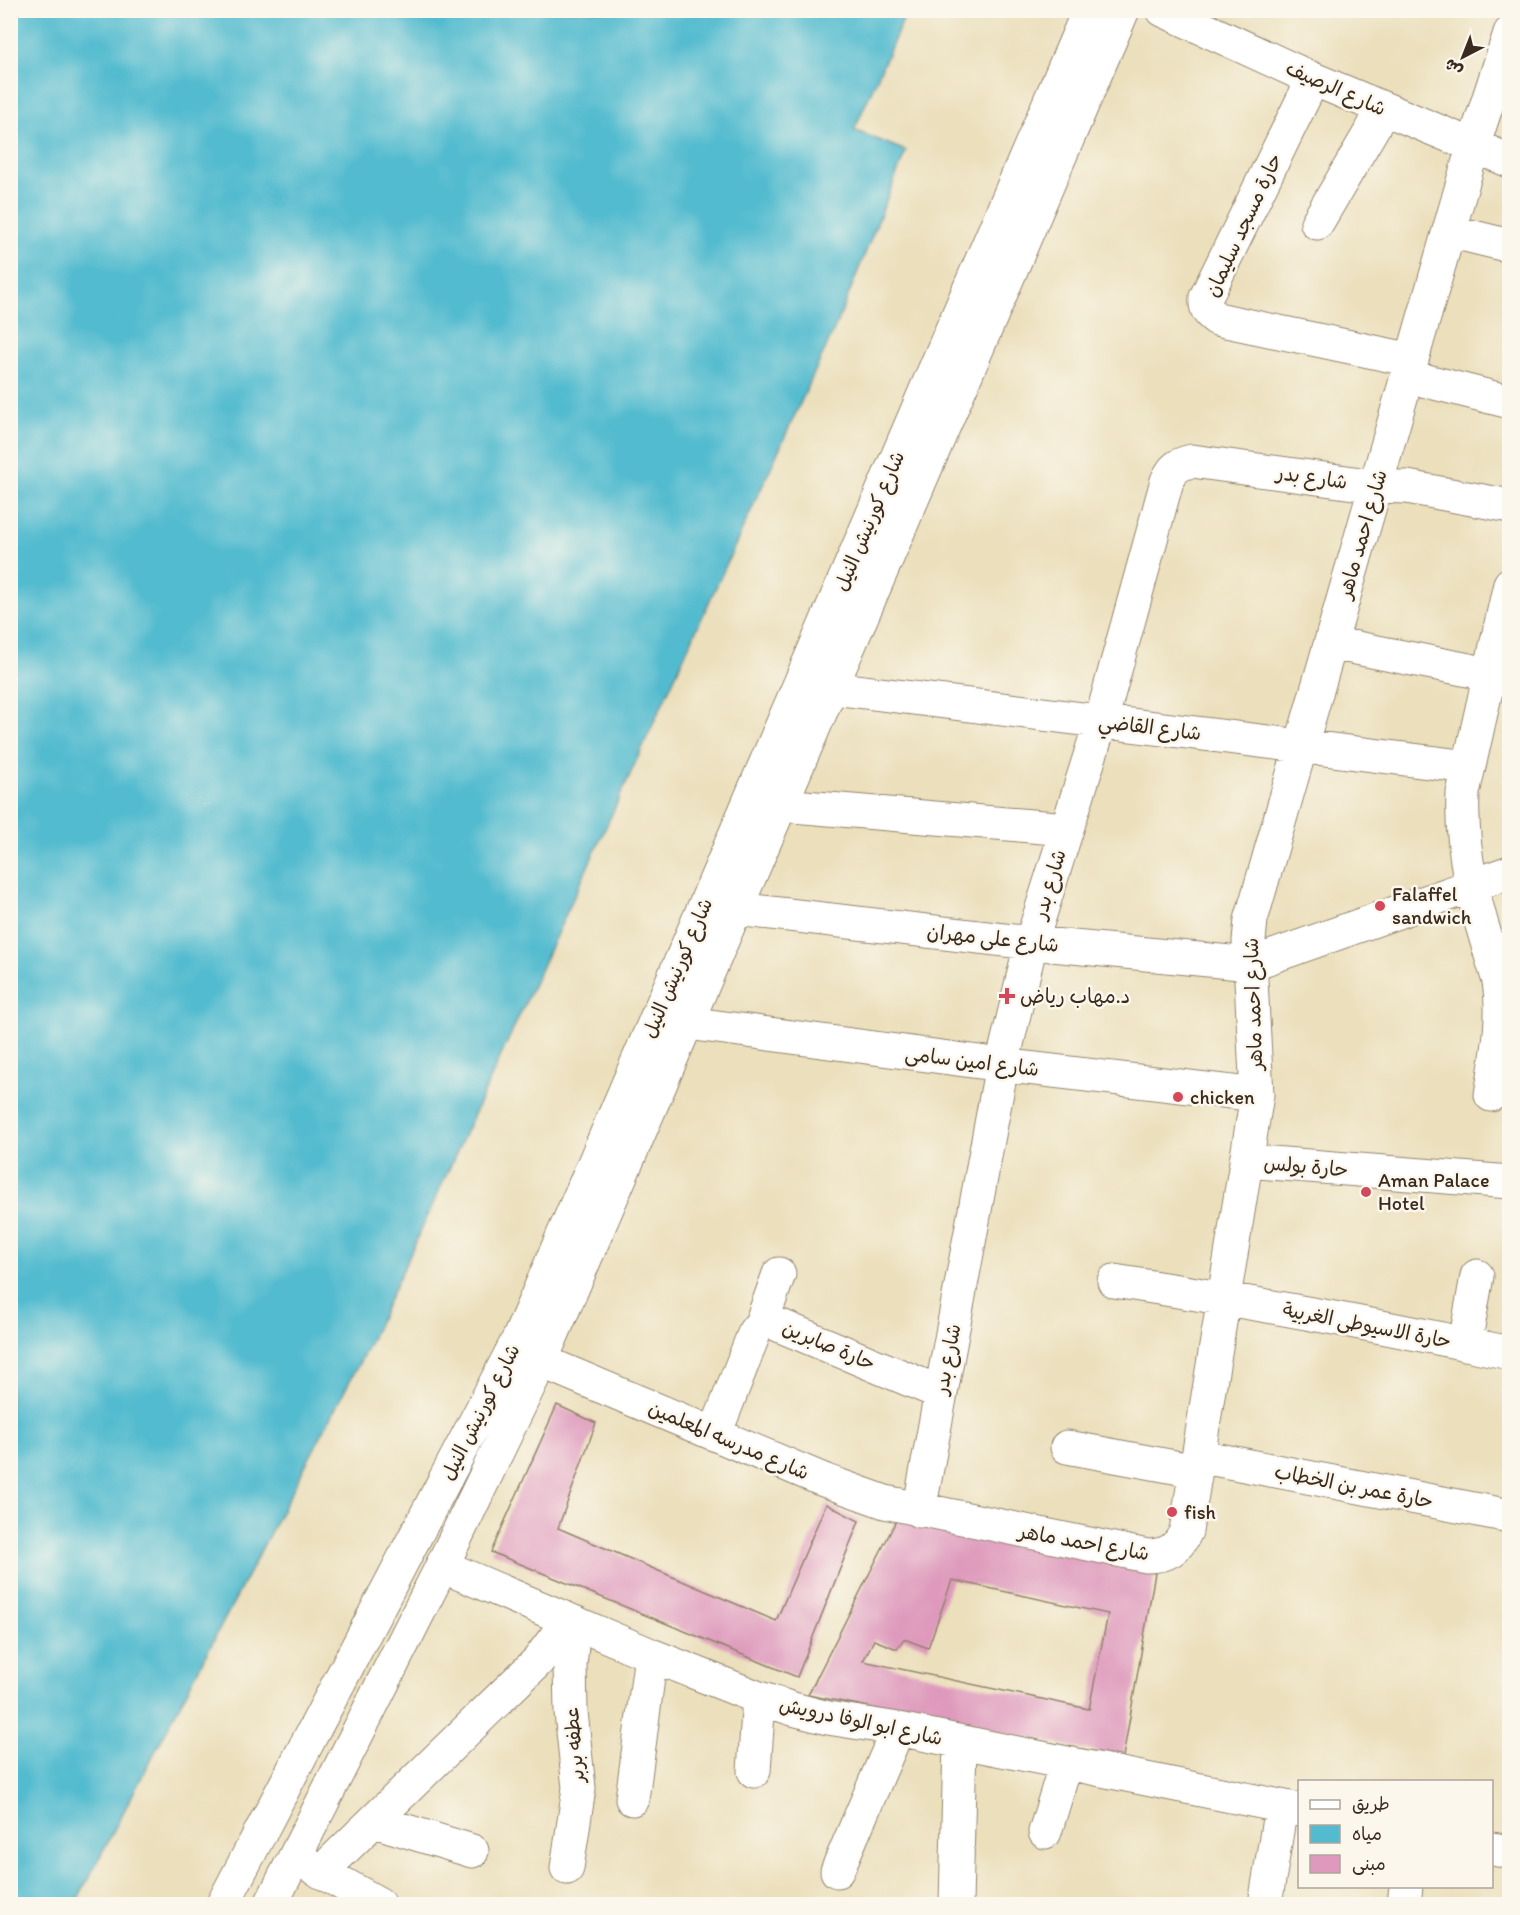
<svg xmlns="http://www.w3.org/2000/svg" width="1520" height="1915" font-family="Itim,'Playpen Sans Arabic',sans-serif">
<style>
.water{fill:#52bbcf;stroke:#467276;stroke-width:1.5}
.building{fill:#de99bc;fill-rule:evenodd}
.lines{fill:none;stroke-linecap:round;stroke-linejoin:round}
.street-casing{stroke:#93846d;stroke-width:35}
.primary-casing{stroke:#93846d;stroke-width:35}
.street{stroke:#fff;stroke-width:33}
.primary{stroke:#fff;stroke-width:33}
.poi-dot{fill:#d1495b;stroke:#fbf7ec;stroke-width:2}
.labels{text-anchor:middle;stroke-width:5;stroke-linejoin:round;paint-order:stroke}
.street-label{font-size:20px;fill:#3b2a1e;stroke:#fbf7ec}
.poi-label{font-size:20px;fill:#3b2a1e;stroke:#fbf7ec;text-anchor:start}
</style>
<rect width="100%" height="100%" fill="#fbf7ec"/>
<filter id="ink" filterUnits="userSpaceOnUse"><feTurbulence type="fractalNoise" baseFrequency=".0167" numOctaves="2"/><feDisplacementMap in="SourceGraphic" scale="12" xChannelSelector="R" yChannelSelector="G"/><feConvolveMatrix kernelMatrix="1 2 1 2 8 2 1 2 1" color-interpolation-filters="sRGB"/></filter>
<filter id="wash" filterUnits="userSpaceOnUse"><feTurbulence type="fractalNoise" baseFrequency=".008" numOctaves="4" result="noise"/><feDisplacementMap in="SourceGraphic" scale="24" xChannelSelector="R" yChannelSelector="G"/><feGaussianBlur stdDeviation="1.35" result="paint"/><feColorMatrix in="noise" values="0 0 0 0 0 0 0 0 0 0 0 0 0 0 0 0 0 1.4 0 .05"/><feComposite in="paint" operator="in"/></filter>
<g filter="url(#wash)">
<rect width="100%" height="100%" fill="#ebdfbc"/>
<!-- water -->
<path class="water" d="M11 10 907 11 854 130 906 151 838 321 365 1352 75 1904H10Z"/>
<g id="blocks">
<!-- building -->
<path class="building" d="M557 1405 596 1423 558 1528 776 1621 826 1504 859 1521 797 1677 491 1552Z
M897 1519 1155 1573 1123 1757 808 1695ZM952 1580 1108 1614 1089 1709 863 1661 874 1640 897 1649 904 1639 928 1648Z"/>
</g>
</g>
<g filter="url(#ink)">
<use href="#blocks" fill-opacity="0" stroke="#93846d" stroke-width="1.5"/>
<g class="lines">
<defs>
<path id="street" d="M1163 10 1313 79 1510 161
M1313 79 1206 297C1205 308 1208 313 1217 319L1412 360
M1317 223 1384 109
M1449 231 1510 246
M1407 376 1510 402
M1331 643 1489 674
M832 688 1469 767
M781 805 1067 829
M736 909 1031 943 1251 964 1510 872
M687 1023 1002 1065 1257 1095
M1491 1095C1497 1057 1505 1020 1499 981 1479 916 1460 863 1463 793L1510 584
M1246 1161 1510 1182
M1114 1281C1247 1301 1378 1325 1510 1353
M761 1324 779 1274
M1465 1344 1477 1276
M541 1361 821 1479 885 1502 1147 1556C1167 1556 1178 1549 1186 1531L1257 1095 1249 941 1251 920 1473 147 1510 33
M715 1434 755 1331 761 1324 769 1321 941 1393
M1067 1447 1196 1471
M1198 1456 1510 1516
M919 1511 1002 1065 1031 943 1101 721 1167 481C1173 468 1178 464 1192 461L1376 486 1407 487 1510 506
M442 1566 651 1655 759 1698 793 1709 828 1718 898 1729 1300 1810
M754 1771 759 1698
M632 1799 651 1655
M374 1821 472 1851
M1045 1832 1066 1763
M1492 1849 1510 1852
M304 1862 379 1904
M567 1868 579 1788 571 1712 570 1665 573 1637 577 1623
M837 1871 898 1729
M321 1872 538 1661 558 1634 565 1618
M956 1904 960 1742
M1265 1904 1281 1807
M1404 1904 1406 1886"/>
<path id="primary" d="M223 1904 519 1338 1089 10
M271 1904 442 1566 541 1361 1123 10"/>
</defs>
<!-- street casing -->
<use href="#street" class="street-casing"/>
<!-- primary casing -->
<use href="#primary" class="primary-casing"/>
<!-- street -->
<use href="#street" class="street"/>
<!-- primary -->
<use href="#primary" class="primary"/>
</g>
</g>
<!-- markers -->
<g class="poi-dot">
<circle cx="1380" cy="906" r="6"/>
<path d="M1004 987h6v6h6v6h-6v6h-6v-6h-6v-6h6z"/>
<circle cx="1178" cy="1097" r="6"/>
<circle cx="1366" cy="1192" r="6"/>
<circle cx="1172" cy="1512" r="6"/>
</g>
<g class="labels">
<!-- street labels -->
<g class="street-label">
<text transform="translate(1336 88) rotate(24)" y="7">شارع الرصيف</text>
<text transform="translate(1243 225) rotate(-65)" y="7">حارة مسجد سليمان</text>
<text transform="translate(1312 477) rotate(8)" y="7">شارع بدر</text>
<text transform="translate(869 521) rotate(-67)" y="7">شارع كورنيش النيل</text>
<text transform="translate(1362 534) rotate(-74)" y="7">شارع احمد ماهر</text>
<text transform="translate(1150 727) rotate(7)" y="7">شارع القاضي</text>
<text transform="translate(1049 884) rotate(-73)" y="7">شارع بدر</text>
<text transform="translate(993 938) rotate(6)" y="7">شارع على مهران</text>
<text transform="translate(677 968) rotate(-67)" y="7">شارع كورنيش النيل</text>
<text transform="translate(1253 1004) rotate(-92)" y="7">شارع احمد ماهر</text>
<text transform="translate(972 1061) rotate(7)" y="7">شارع امين سامى</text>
<text transform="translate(1306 1166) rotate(5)" y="7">حارة بولس</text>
<text transform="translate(1367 1325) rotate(11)" y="7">حارة الاسيوطى الغربية</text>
<text transform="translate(829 1345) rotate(23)" y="7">حارة صابرين</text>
<text transform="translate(947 1359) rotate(-79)" y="7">شارع بدر</text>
<text transform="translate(480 1412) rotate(-63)" y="7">شارع كورنيش النيل</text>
<text transform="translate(729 1440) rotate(23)" y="7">شارع مدرسه المعلمين</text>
<text transform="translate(1354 1486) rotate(11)" y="7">حارة عمر بن الخطاب</text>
<text transform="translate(1084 1542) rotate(10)" y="7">شارع احمد ماهر</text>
<text transform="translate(861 1721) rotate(12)" y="7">شارع ابو الوفا درويش</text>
<text transform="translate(574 1745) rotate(-95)" y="7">عطفه بربر</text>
</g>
<!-- poi labels -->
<g class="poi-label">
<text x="1392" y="901">Falaffel<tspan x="1392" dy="23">sandwich</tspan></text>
<text x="1020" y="1003">د.مهاب رياض</text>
<text x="1190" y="1104">chicken</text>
<text x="1378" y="1187">Aman Palace<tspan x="1378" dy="23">Hotel</tspan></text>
<text x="1184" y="1519">fish</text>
</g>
</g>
<!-- margin -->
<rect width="1520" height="1915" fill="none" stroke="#fbf7ec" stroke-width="36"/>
<!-- legend -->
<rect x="1298" y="1780" width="195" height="108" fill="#fbf7ec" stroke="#aea59a" stroke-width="1.5"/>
<rect x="1310" y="1800" width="30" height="9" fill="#ffffff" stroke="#aea59a" stroke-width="1.5"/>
<text x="1352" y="1810" font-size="18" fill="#3b2a1e">طريق</text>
<rect x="1310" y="1825" width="30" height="18" fill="#52bbcf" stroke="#aea59a" stroke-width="1.5"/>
<text x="1352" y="1840" font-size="18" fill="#3b2a1e">مياه</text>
<rect x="1310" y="1855" width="30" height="18" fill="#de99bc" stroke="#aea59a" stroke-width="1.5"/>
<text x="1352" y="1870" font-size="18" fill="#3b2a1e">مبنى</text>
<!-- north arrow -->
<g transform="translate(1463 57) rotate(222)" stroke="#fbf7ec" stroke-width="4.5" paint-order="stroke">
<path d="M0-4.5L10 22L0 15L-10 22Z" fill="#3b2a1e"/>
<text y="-9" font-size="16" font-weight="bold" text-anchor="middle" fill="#3b2a1e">ش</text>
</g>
</svg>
